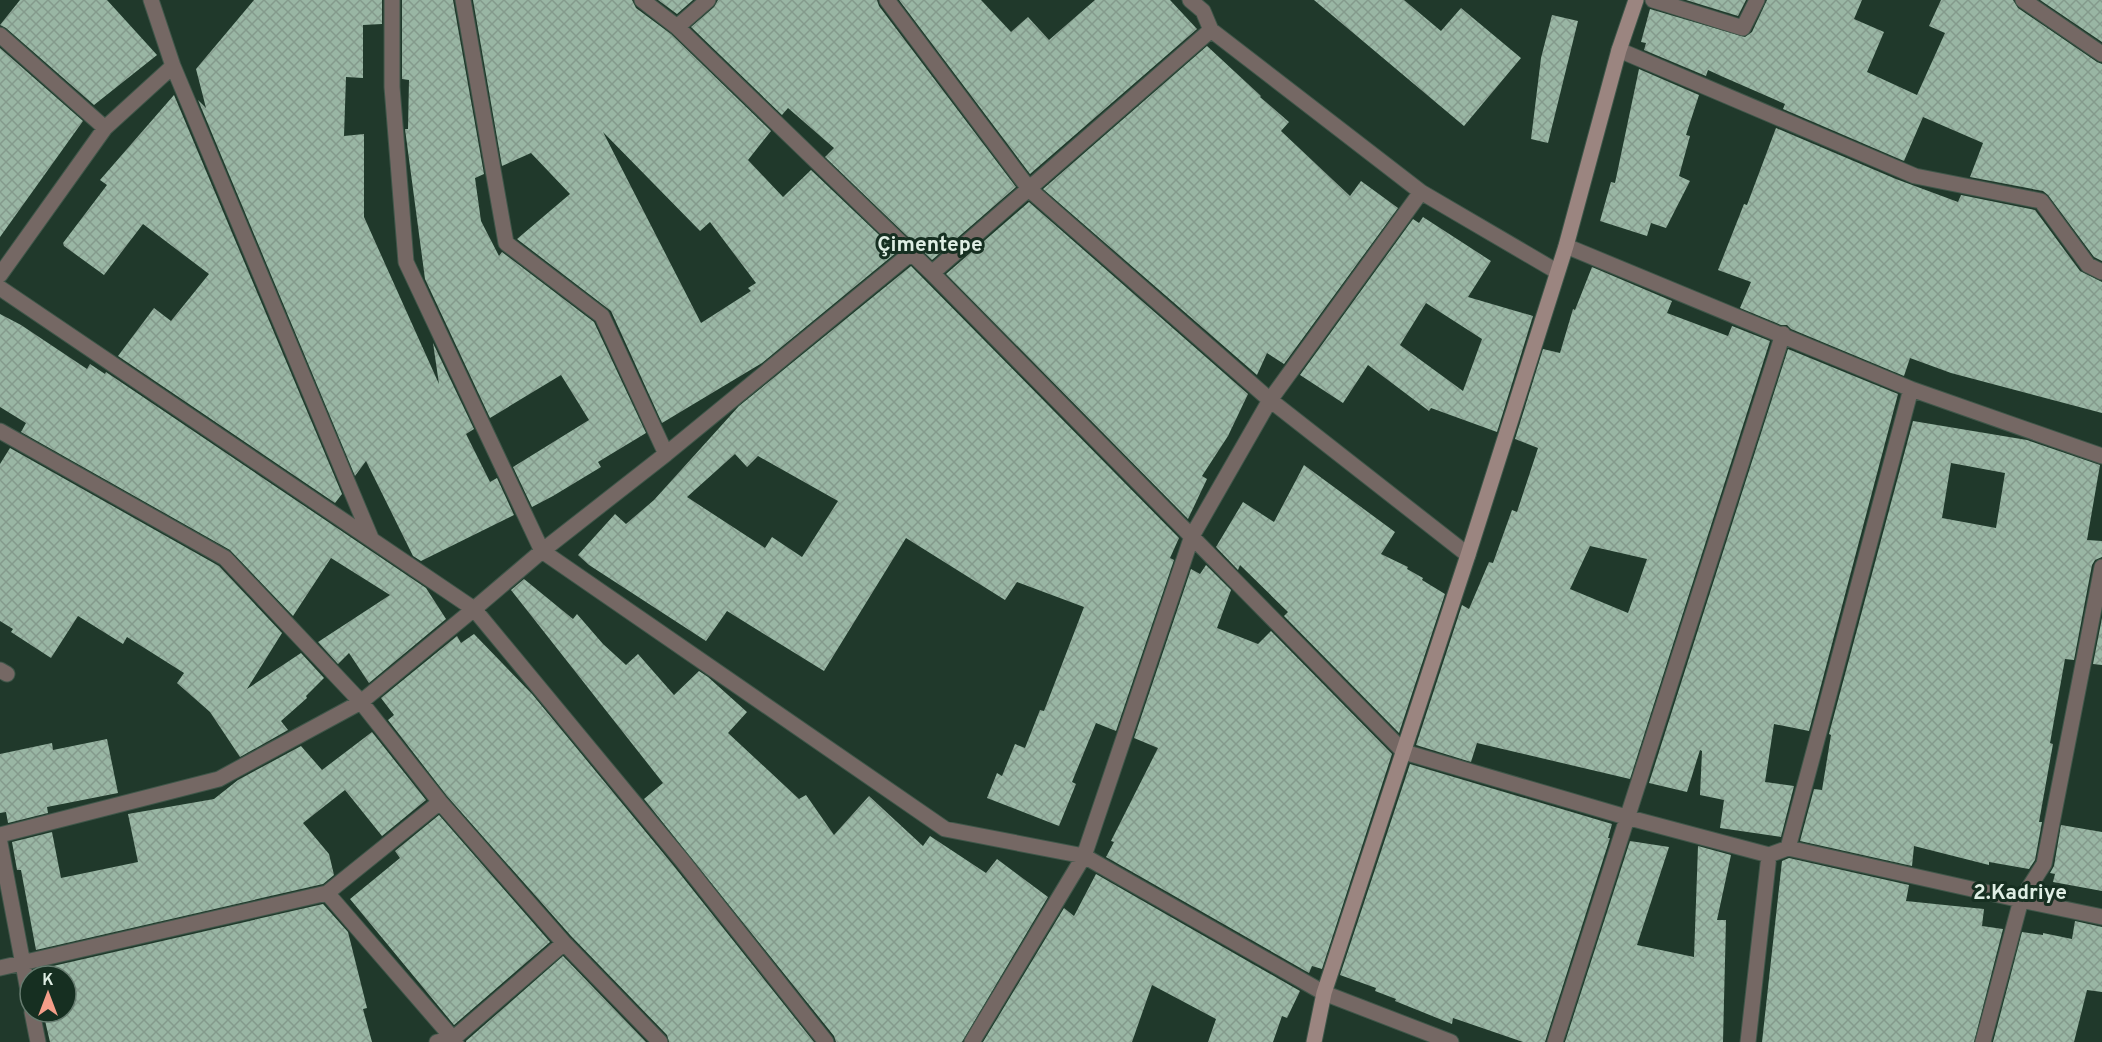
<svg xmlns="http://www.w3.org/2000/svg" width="2102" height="1042" font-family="Overpass,sans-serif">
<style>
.building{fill:url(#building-cross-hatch);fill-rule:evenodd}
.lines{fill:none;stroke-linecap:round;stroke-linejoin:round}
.street-casing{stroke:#3f5649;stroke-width:17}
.secondary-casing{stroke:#3f5649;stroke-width:17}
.street{stroke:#756864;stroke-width:15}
.secondary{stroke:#9b8580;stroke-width:15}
.labels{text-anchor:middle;stroke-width:6;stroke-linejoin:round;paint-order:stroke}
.district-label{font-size:21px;font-weight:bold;fill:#dfeee4;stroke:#162f21}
</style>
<defs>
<pattern id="building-cross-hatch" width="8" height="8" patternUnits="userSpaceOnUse" patternTransform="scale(1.5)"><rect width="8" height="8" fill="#99b6a4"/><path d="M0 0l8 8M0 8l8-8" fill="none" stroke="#849a8c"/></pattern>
</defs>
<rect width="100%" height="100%" fill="#20392b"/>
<!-- building -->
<path class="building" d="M20 0H107L157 55 94 105 6 28 0 25Z
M254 0H382V24L363 25V78L346 77 344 136 364 134V217L439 384 433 343 474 429 466 434 490 482 497 478 514 515 421 561 413 556 366 461 355 476 198 100 206 108 196 69Z
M402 0H453L484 174 475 178 481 221 499 256 502 252 594 322 646 433 598 462 601 467 553 496 532 507 513 467 589 420 561 375 490 418 425 279 405 129H408L409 80 402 79Z
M473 0H632L636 8 671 34 771 131 748 160 783 197 811 170 897 252 762 363 662 423 611 311 517 239 570 194 531 153 502 166ZM603 132 700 231 710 222 756 283 748 288 751 291 701 323Z
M658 0H693L677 14Z
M718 0H877L879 6 1016 187 932 260 825 157 834 148 788 108 782 115 691 27 714 7Z
M899 0H981L1011 32 1028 17 1049 40 1095 0H1170L1197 29 1030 174Z
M1314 0H1404L1441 31 1461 8 1521 58 1464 126Z
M1686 0H1746L1738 16Z
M1767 0H1862L1854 19 1884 32 1867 72 1917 95 1945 33 1929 26 1941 0H2013L2018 8 2097 62 2102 64V261L2094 257 2048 195 2043 191 1970 177 1983 143 1923 117 1904 161 1783 109 1785 104 1721 76 1708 70 1706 76 1644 50 1646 43 1641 42 1650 9 1745 37 1752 32Z
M2040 0H2102V42Z
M1552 15 1578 21 1548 143 1531 139 1541 58Z
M1207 46 1261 96 1260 97 1289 122 1281 131 1350 196 1361 181 1398 208 1284 364 1267 353 1257 375 1043 189Z
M0 48 83 121 0 237Z
M1639 69 1699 95 1686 135 1690 136 1679 176 1690 181 1666 228 1651 223 1647 236 1600 221 1611 182 1615 183Z
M174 95 342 494 335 503 118 356 154 308 171 321 209 274 143 224 104 275 64 246 63 243 107 185 100 180Z
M1776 128 1896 179 1958 202 1961 195 2035 210 2080 271 2102 282V413L1951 373 1910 358 1904 376 1791 329 1787 325H1781L1740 308 1751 282 1718 270 1744 204 1747 205Z
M1029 202 1248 394 1228 436 1202 476 1207 479 1188 519 946 274Z
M1423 217 1491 261 1468 297 1533 316 1497 432 1431 408 1429 411 1368 365 1343 403 1300 375 1413 219 1419 223ZM1426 303 1482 339 1463 391 1400 345Z
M911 266 1179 538 1170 558 1174 560 1116 731 1096 723 1072 782 1076 784 1059 826 987 798 997 773 1002 776 1015 744 1025 748 1040 710 1044 711 1084 607 1017 582 1005 600 906 538 824 671 727 611 706 641 589 565 578 555 615 514 626 524 654 500 739 406ZM735 454 747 467 758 456 838 501 802 557 772 537 765 548 687 497Z
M1592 267 1672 301 1667 313 1728 336 1732 326 1770 341 1630 779 1477 743 1471 762 1416 745 1462 605 1469 609 1489 562 1493 563 1512 510 1517 512 1538 448 1515 439 1543 349 1560 353 1573 309 1575 310ZM1590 546 1647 559 1628 613 1570 589Z
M0 314 21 325 87 369 90 364 105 374 106 372 426 588 446 619 369 683 349 653 338 664 318 642 390 595 331 558 293 616 230 550 21 432 26 423 0 407Z
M1788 349 1898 394 1809 731 1774 724 1765 782 1794 786 1781 837 1720 828 1724 800 1700 795 1702 751 1700 750 1687 792 1649 783Z
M1913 421 2027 440 2100 465 2087 540 2102 541V557L2095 560 2092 565 2074 660 2065 659 2050 743 2053 744 2039 822H2042L2035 860 2029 869 1989 862V865L1914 846 1912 866 1800 841 1814 789 1822 790 1831 735 1829 734ZM1951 463 2005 473 1996 528 1942 518Z
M10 448 219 566 282 633 247 689 301 653 324 678 306 696 307 698 281 721 288 730 240 757 210 712 177 683 184 673 127 637 123 644 78 616 51 658 11 632 13 629 0 621V464Z
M1304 465 1395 532 1381 554 1408 567 1407 569 1423 578 1422 580 1445 594 1399 733 1284 616 1288 612 1240 565 1238 570 1216 547 1243 502 1274 522Z
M1206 565 1231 590 1217 628 1258 644 1271 631 1392 754 1322 969 1312 966 1309 973 1106 857 1114 842 1111 841 1158 748 1134 738 1191 569 1200 574Z
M524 579 573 619 577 614 603 644 626 665 638 654 674 695 699 671 708 677 747 712 728 733 799 799 806 795 834 835 869 796 923 846 930 836 986 873 997 859 1048 897 962 1042H836L834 1036 644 799 663 783 511 590Z
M2102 618V665L2093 664Z
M474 634 532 694 673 865 814 1042H669L667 1035 571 936 447 796 388 720 394 715 381 698 457 636 461 643Z
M372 732 426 800 382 836 345 790 303 823 329 854 334 875 323 884 36 950 21 870H17L12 842 52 832 61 878 138 862 128 814 214 799 238 780 301 746 322 770Z
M107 739 118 793 47 807 48 813 8 823 6 812 0 813V754L52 743 53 750Z
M1410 764 1612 824 1608 838H1610L1545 1042H1523L1453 1018 1452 1024 1395 1001 1396 999 1375 991 1376 988 1340 975Z
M439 815 550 942 454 1025 350 899 400 858 395 851Z
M2061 825 2102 832V891L2053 882 2055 874 2050 873 2054 866Z
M1630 841 1669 847 1637 945 1694 957 1698 846 1731 855 1717 920H1726L1723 1042H1565Z
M1789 858 1909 885 1906 901 1984 909 1982 926 2003 929 1974 1042H1762L1782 861Z
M1096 874 1300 991 1287 1018 1282 1016 1273 1042H1208L1216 1019 1152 985 1132 1042H983L1064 908 1074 916Z
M323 904 348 932 367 1008 363 1009 372 1042H50L43 1012H66V976H40V969Z
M2075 921 2102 927V992L2087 990 2074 1042H1993L2022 932 2043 935V933L2072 939Z
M563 956 646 1042H466V1041Z"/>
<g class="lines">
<defs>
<path id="street" d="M151 0 173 66 371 538
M392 0V87L406 262 542 551 666 454 910 254
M463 0 506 243 602 316 666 454
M642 0 677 27 932 273 1404 752 1626 817 1769 855
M887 0 1030 190 1270 400 1468 555
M1190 0 1203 11 1211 30 1421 192 1556 271
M1653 0 1743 28 1757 0
M2023 0 2102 54
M677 27 708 0
M0 35 105 128
M1619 50 1915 176 2041 201 2088 265 2102 272
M1566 246 1911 389 2102 456
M932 273 1211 30
M0 275 105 128 173 66
M0 288 474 609 542 551 945 829 1084 856 1324 993 1451 1042
M0 431 225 558 361 702 440 802 564 943 660 1042
M0 670 7 674
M0 835 219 779 361 702 474 609 681 859 826 1042
M0 843 30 1001
M1788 848 1911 389
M327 893 456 1042
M0 968 327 893 440 802
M32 1012 38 1042
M437 1042 454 1038 564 943
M972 1042 1084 856 1192 536 1270 400 1421 192
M1555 1042 1783 334
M1748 1042 1769 855 1788 848 2021 900 2044 864 2102 567
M1983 1042 2021 900 2102 917"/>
<path id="secondary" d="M1314 1042 1324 993 1468 555 1566 246 1619 50 1636 0"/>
</defs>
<!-- street casing -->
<use href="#street" class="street-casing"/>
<!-- secondary casing -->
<use href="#secondary" class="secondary-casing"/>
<!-- street -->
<use href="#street" class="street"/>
<!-- secondary -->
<use href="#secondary" class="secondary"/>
</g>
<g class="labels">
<!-- district labels -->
<g class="district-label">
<text x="930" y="251">Çimentepe</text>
<text x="2020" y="899">2.Kadriye</text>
</g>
</g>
<!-- north arrow -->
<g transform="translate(48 994)"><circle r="28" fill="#162f21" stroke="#667b6f" stroke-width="1.5"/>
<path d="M0-4.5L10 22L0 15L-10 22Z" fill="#f49e89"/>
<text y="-9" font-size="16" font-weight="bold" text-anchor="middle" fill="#dfeee4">K</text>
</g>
</svg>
